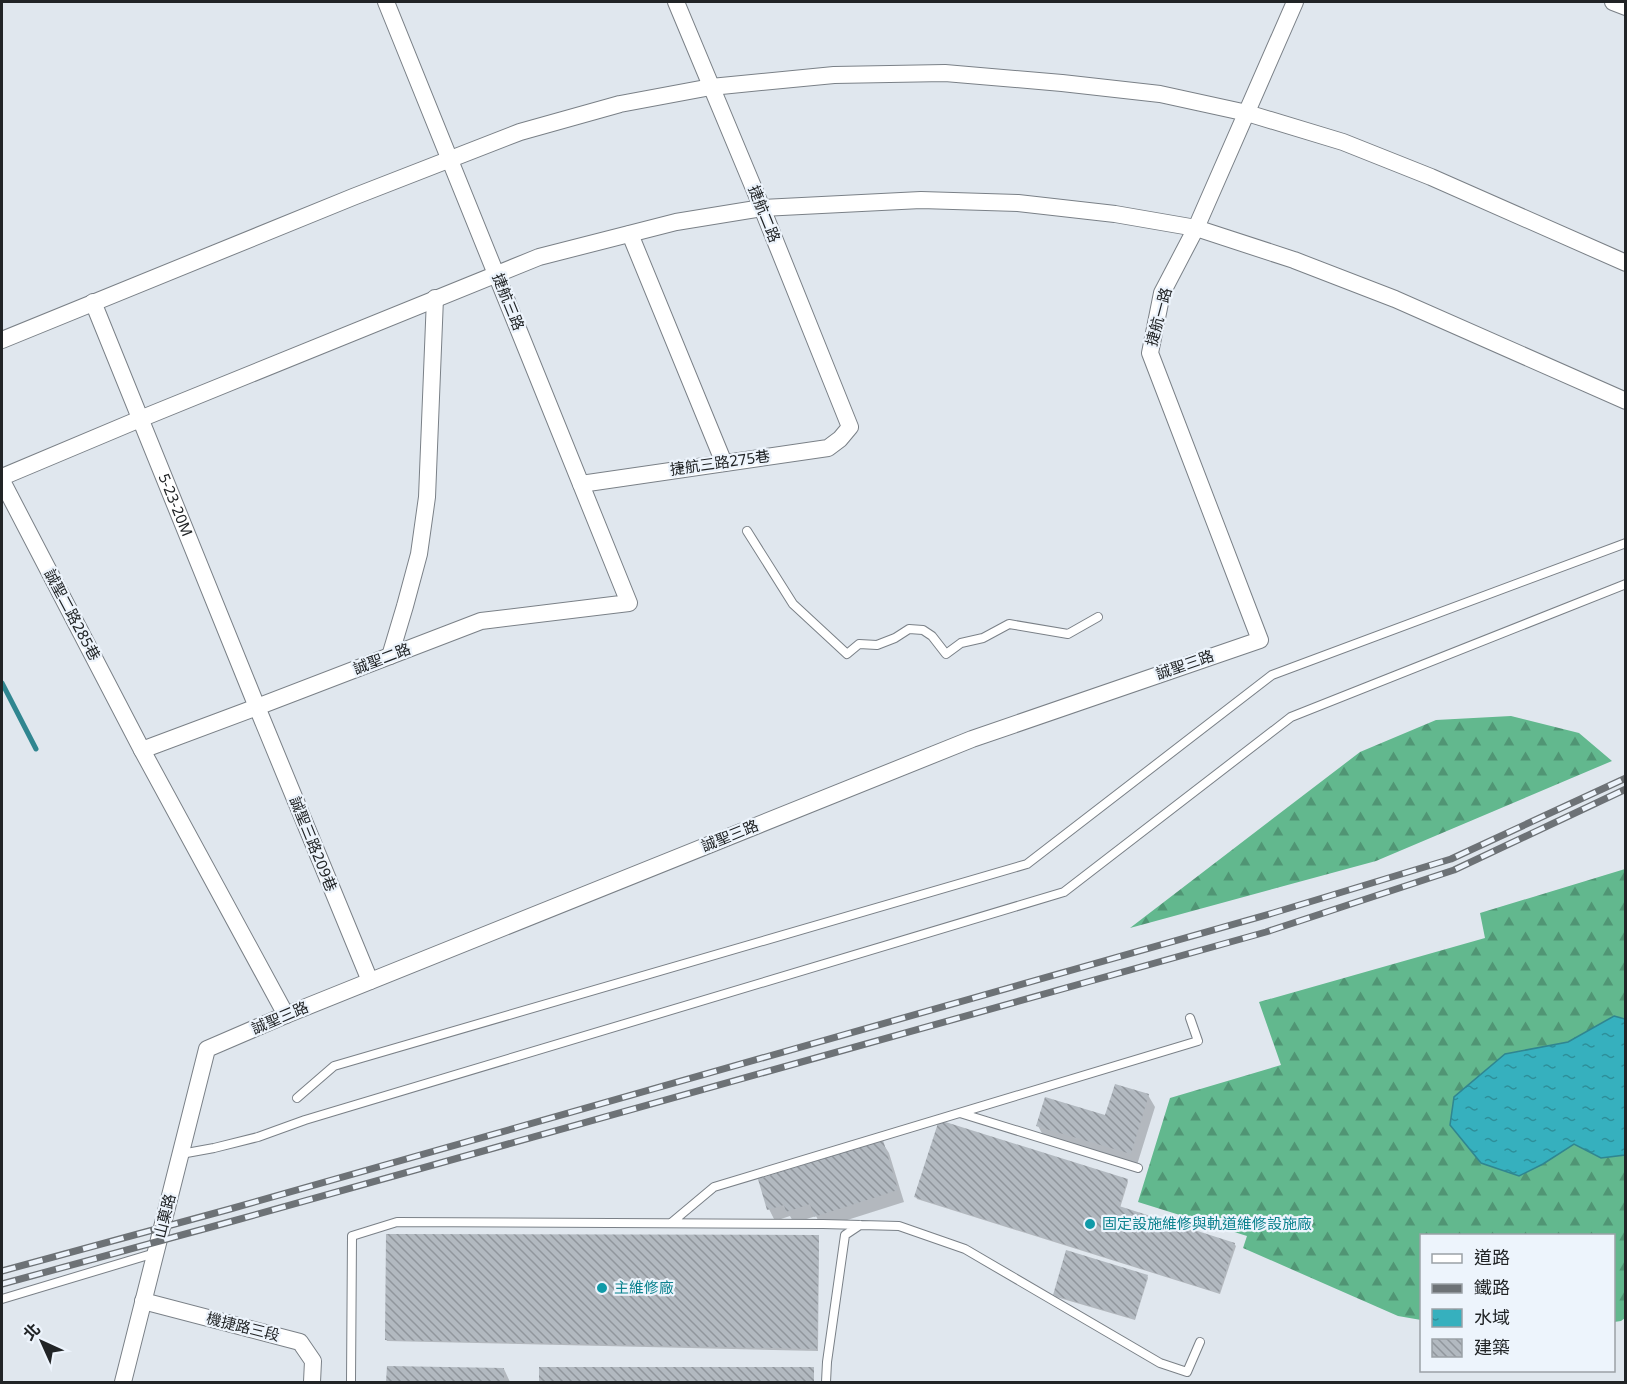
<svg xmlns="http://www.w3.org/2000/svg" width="1627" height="1384" font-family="'Noto Sans','Noto Sans TC',sans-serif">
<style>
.forest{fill:url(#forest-firs)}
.water{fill:url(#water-ripples);stroke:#308690;stroke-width:1.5}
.shadow{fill:#0003}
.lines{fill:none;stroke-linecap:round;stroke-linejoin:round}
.stream{stroke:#308690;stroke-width:5}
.building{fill:url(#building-back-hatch)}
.lane-casing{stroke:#7a8087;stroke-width:10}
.street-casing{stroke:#7a8087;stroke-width:18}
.lane{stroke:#fff;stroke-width:8}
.street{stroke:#fff;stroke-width:16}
.rail-casing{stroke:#6d7276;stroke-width:7}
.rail{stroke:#edf4fc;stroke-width:4.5;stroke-dasharray:14;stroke-linecap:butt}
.culture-dot{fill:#0f9aa8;stroke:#edf4fc;stroke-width:2}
.labels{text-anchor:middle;stroke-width:4.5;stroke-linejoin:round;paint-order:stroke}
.street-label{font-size:15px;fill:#212426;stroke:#edf4fc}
.culture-label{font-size:15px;fill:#0d838f;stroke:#edf4fc;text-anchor:start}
</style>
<defs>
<pattern id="forest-firs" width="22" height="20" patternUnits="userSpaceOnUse" patternTransform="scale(1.5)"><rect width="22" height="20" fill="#62b88e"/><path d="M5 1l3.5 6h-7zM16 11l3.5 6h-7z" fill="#509574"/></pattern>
<pattern id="water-ripples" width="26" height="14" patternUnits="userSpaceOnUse" patternTransform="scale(1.5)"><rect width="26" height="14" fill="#36b0be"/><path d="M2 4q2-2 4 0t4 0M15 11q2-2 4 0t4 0" fill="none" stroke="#2d8f9a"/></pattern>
<pattern id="building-back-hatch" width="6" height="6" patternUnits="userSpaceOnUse" patternTransform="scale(1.5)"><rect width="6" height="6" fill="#b2b9c0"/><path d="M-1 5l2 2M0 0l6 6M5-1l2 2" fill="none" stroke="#90969c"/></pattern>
</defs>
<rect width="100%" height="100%" fill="#e0e7ee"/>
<!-- forest -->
<path class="forest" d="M1511 716 1579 733 1612 761 1376 861 1130 928 1360 752 1436 720Z
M1625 869V1318L1621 1321 1614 1322V1236H1422L1421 1320 1398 1316 1243 1248 1247 1236 1138 1202 1170 1098 1281 1065 1259 1002 1485 938 1480 913Z"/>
<!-- water -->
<path class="water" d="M1614 1016 1625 1019V1155L1601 1158 1574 1144 1543 1164 1519 1176 1481 1163 1450 1125 1454 1097 1505 1054 1568 1042Z"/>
<!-- shadow -->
<path class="shadow" d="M1148 1095 1155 1107 1137 1165 1044 1137 1038 1126 1106 1117Z
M882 1142 889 1153 904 1202 822 1228 816 1216 794 1223 790 1216 775 1221 769 1209Z
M1127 1180 1128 1182 1120 1208 1234 1244 1236 1246 1220 1294 917 1199 916 1197Z
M819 1239 818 1351 387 1341 386 1339Z
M1147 1276 1148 1278 1135 1320 1056 1297 1054 1294Z
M388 1368 504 1369 510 1382H388Z
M541 1368 813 1369 814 1382H541Z"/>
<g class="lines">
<!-- stream -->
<path class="stream" d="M2 683 36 749"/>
</g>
<!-- building -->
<path class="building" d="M1115 1084 1149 1094 1131 1154 1036 1126 1045 1097 1105 1115Z
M939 1120 1128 1179 1119 1206 1235 1243 1219 1293 914 1197Z
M883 1140 898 1190 814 1217 810 1204 786 1212 784 1205 767 1210 758 1179Z
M386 1234 819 1235 817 1349 385 1340Z
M1066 1250 1148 1275 1135 1319 1053 1295Z
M387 1366 504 1368V1382H386Z
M539 1367H814V1382H539Z"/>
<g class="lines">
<defs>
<path id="lane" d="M747 531 793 604 847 654 859 644 877 645 895 638 909 629 923 630 932 636 946 654 961 643 983 638 1009 624 1068 634 1098 617
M297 1098 334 1066 1027 864 1272 675 1626 543
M960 1113 1138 1168
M181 1154 214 1148 258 1137 305 1120 1064 892 1291 717 1626 584
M671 1223 714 1187 1198 1041 1190 1018
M2 1299 155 1253
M351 1382 352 1236 397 1222 823 1224 899 1226 965 1249 1160 1363 1187 1372 1200 1342
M826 1382 827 1362 845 1235 860 1225"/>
<g id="street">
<path d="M1613 2 1626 7"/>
<path d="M630 234 724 463"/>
<path id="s1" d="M93 302 257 707 370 981"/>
<path d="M2 340 353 197 520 132 620 104 711 87 834 75 945 73 1062 83 1160 94 1247 113 1343 142 1431 177 1626 263"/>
<path d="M2 477 140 419 539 257 676 222 762 208 921 200 1018 203 1115 214 1196 228 1294 260 1395 299 1626 401"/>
<path d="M2 481 142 750 286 1015"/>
<path d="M581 484 828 448 840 439 850 427 762 208 676 2"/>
<path d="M390 656 405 606 419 554 427 497 435 298"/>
<path d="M142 750 257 707 481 621 629 603 386 2"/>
<path d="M143 1301 300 1342 313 1361 312 1382"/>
<path d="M123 1382 207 1049 286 1015 972 739 1260 640 1150 353 1162 293 1196 228 1295 2"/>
</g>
</defs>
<!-- lane casing -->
<use href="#lane" class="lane-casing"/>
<!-- street casing -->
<use href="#street" class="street-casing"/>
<!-- lane -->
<use href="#lane" class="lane"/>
<!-- street -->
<use href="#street" class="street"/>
<defs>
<path id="rail" d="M2 1271 230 1209 1273 913 1451 859 1626 778
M2 1284 233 1221 1266 932 1454 870 1626 789"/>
</defs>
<!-- rail casing -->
<use href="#rail" class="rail-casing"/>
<!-- rail -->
<use href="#rail" class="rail"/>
</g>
<!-- markers -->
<g class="culture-dot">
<circle cx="1090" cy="1224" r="6"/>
<circle cx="602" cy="1288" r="6"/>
</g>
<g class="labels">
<!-- street labels -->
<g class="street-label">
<text transform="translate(764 214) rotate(68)" y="5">捷航二路</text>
<text transform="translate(508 302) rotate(68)" y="5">捷航三路</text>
<text transform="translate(1159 317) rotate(-75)" y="5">捷航一路</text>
<text transform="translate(720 463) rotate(-8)" y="5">捷航三路275巷</text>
<text dy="5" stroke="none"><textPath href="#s1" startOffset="219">5-23-20M</textPath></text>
<text transform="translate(72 615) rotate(62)" y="5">誠聖二路285巷</text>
<text transform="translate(382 659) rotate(-21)" y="5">誠聖二路</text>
<text transform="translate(1185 665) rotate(-19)" y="5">誠聖三路</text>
<text transform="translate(730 836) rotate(-22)" y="5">誠聖三路</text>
<text transform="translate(313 844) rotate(68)" y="5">誠聖三路209巷</text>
<text transform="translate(280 1018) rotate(-23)" y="5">誠聖三路</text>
<text transform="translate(165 1216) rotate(-76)" y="5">山菓路</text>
<text transform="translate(243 1327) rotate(14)" y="5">機捷路三段</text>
</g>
<!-- culture labels -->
<g class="culture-label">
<text x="1102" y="1229">固定設施維修與軌道維修設施廠</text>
<text x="614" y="1293">主維修廠</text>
</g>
</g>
<!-- border -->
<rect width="1627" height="1384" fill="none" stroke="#212426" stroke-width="6"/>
<!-- legend -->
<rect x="1420" y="1234" width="195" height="138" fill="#edf4fc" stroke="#9ba1a6" stroke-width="1.5"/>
<rect x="1432" y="1254" width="30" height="9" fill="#ffffff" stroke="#9ba1a6" stroke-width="1.5"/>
<text x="1474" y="1264" font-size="18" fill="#212426">道路</text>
<rect x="1432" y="1284" width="30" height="9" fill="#6d7276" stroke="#9ba1a6" stroke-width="1.5"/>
<text x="1474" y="1294" font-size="18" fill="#212426">鐵路</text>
<rect x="1432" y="1309" width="30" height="18" fill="url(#water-ripples)" stroke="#9ba1a6" stroke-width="1.5"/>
<text x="1474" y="1324" font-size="18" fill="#212426">水域</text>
<rect x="1432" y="1339" width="30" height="18" fill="url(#building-back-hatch)" stroke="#9ba1a6" stroke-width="1.5"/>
<text x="1474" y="1354" font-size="18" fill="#212426">建築</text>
<!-- north arrow -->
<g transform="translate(42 1342) rotate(315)" stroke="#edf4fc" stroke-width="4.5" paint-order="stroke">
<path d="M0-4.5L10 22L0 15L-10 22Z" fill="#212426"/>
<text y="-9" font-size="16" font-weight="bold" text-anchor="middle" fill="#212426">北</text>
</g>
</svg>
